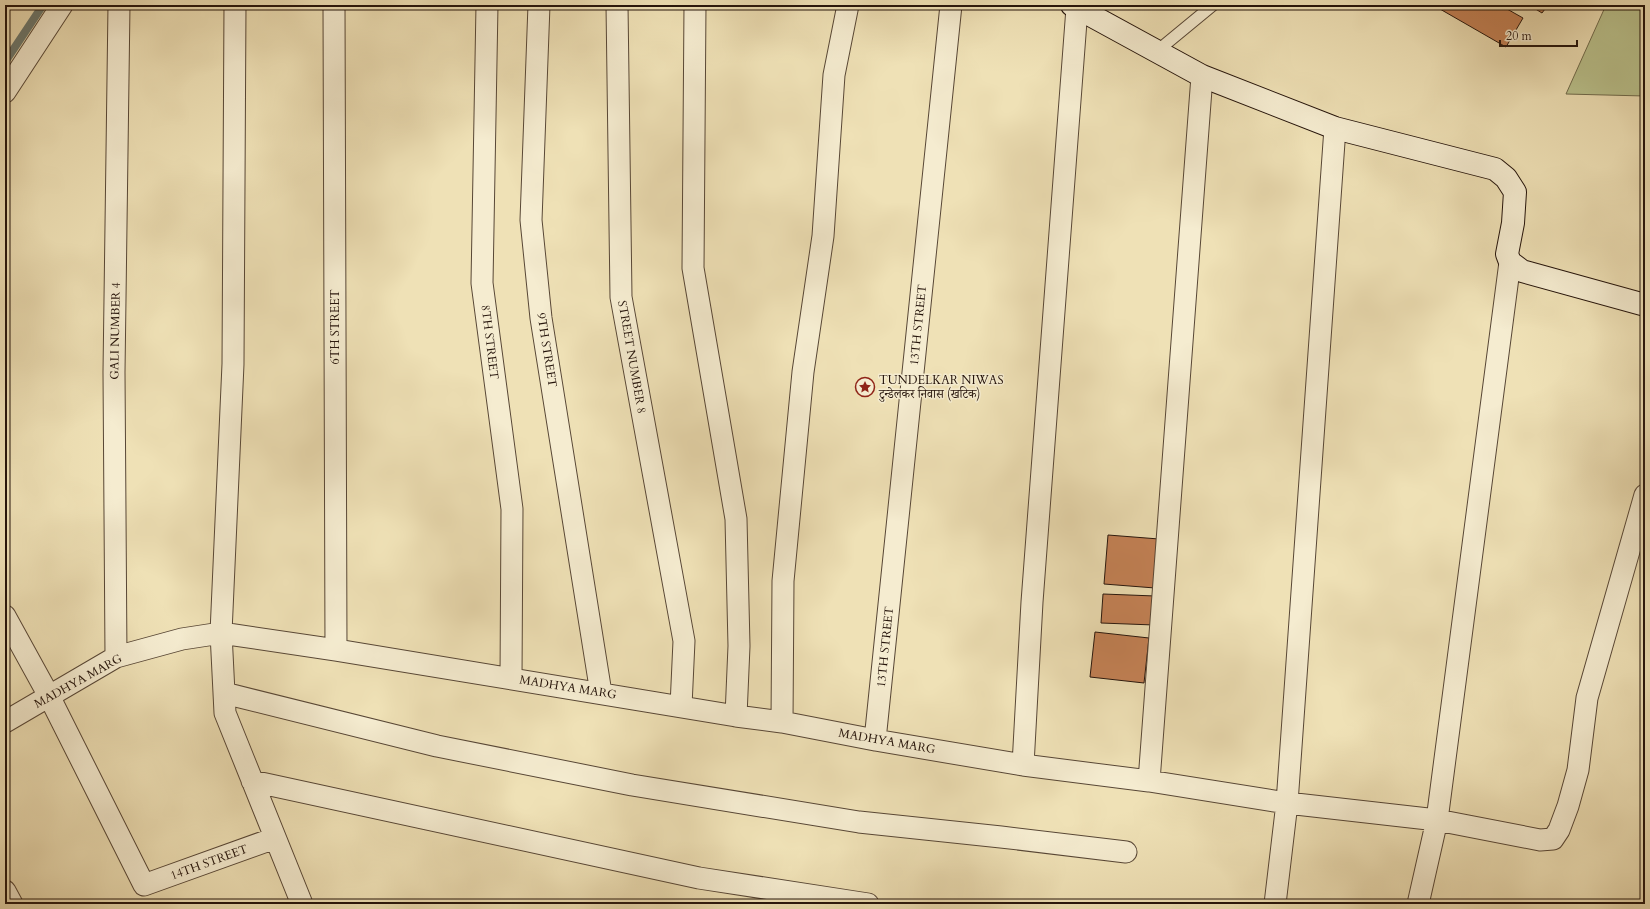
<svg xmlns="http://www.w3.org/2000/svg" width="1650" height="909" font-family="Cardo,'Noto Serif Devanagari',serif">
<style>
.green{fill:#bac28d;stroke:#706b4c}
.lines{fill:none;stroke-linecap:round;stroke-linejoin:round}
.stream{stroke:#6b7970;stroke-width:8}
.building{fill:#c58256;stroke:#25140b}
.lane-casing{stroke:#584736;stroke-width:13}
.street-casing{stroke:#584736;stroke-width:23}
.secondary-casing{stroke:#25140b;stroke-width:24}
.lane{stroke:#f5ecd0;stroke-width:11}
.street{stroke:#f5ecd0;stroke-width:21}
.secondary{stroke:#f5ecd0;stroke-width:22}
.labels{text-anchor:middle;stroke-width:3;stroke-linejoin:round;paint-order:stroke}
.street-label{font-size:12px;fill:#25140b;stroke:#f5ecd0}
.poi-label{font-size:12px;fill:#25140b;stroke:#f5ecd0;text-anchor:start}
</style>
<rect width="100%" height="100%" fill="#efe1b6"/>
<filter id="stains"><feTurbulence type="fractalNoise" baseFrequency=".005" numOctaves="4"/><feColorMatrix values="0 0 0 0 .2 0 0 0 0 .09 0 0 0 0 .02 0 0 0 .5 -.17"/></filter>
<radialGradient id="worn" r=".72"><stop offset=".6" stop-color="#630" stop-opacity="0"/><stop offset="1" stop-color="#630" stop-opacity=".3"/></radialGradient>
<!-- green -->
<path class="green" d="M1606 5H1645V96L1566 94Z"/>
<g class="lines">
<!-- stream -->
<path class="stream" d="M5 62 43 5"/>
</g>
<!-- building -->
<path class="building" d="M1433 5H1500L1523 18 1506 47Z
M1529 5H1548L1542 13Z
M1108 535 1159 539 1155 588 1104 584Z
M1103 594 1155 596 1154 625 1101 623Z
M1095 632 1149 638 1144 683 1090 677Z"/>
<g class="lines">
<defs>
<path id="lane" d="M1156 52 1213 5"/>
<path id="street" d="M235 5 233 364 221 633 225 713 302 904
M334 5 336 650
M487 5 482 283 512 509 511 678
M539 5 531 220 541 318 601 693
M617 5 621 297 684 641 681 706
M695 5 693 268 736 519 739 646 736 716
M5 92 62 5
M5 616 49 696 144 885 275 838
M116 657 114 372 119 5
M224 693 437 746 632 785 859 822 1001 837 1126 852
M5 722 116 657 182 639 221 633 336 650 736 716 782 722 875 740 1023 765 1149 781 1287 803 1437 820 1540 840 1553 839 1559 830 1568 806 1578 770 1587 698 1645 495
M782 722 783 581 803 372 823 236 834 75 848 5
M875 740 951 5
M1023 765 1032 602 1077 8
M252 781 699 878 868 904
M1149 781 1202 76
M5 891 12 904
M1275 904 1287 803 1335 128
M1418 904 1437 820 1510 262"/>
<path id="secondary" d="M1072 5 1202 76 1335 128 1495 169 1506 178 1515 192 1513 223 1507 254 1510 262 1522 271 1645 305"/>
</defs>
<!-- lane casing -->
<use href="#lane" class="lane-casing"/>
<!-- street casing -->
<use href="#street" class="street-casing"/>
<!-- secondary casing -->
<use href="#secondary" class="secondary-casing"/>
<!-- lane -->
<use href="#lane" class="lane"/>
<!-- street -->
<use href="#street" class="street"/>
<!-- secondary -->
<use href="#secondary" class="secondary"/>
</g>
<!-- icons -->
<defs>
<symbol id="sight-ring" viewBox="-11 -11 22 22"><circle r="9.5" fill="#f5ecd0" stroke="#8f2418" stroke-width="1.5"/><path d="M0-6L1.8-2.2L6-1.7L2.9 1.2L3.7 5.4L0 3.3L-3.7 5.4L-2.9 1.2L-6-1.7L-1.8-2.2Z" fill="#8f2418"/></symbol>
</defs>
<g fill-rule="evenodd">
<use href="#sight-ring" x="854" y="376" width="22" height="22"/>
</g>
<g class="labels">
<!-- street labels -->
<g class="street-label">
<text transform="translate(918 325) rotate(-84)" y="4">13TH STREET</text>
<text transform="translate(335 327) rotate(-90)" y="4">6TH STREET</text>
<text transform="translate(115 331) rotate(-89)" y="4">GALI NUMBER 4</text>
<text transform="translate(490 342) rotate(83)" y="4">8TH STREET</text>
<text transform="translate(547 350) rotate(81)" y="4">9TH STREET</text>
<text transform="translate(632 357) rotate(80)" y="4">STREET NUMBER 8</text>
<text transform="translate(885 647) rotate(-84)" y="4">13TH STREET</text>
<text transform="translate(78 681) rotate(-29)" y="4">MADHYA MARG</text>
<text transform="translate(568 687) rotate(9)" y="4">MADHYA MARG</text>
<text transform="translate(887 741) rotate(10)" y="4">MADHYA MARG</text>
<text transform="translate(209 862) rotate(-20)" y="4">14TH STREET</text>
</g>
<!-- poi labels -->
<g class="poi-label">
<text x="879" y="384">TUNDELKAR NIWAS<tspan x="879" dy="14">टुन्डेलकर निवास (खटिक)</tspan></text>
</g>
</g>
<!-- margin -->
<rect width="1650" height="909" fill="none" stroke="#efe1b6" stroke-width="20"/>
<rect x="6" y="6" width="1638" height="897" fill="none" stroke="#25140b" stroke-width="2"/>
<rect x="10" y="10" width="1630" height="889" fill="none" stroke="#25140b"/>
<!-- scale -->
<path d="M1500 40v6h77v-6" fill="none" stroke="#25140b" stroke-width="2"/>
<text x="1506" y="40" font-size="12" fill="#25140b" stroke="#f5ecd0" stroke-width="3" paint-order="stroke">20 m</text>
<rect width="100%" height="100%" filter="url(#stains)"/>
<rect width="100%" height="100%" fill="url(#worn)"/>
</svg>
